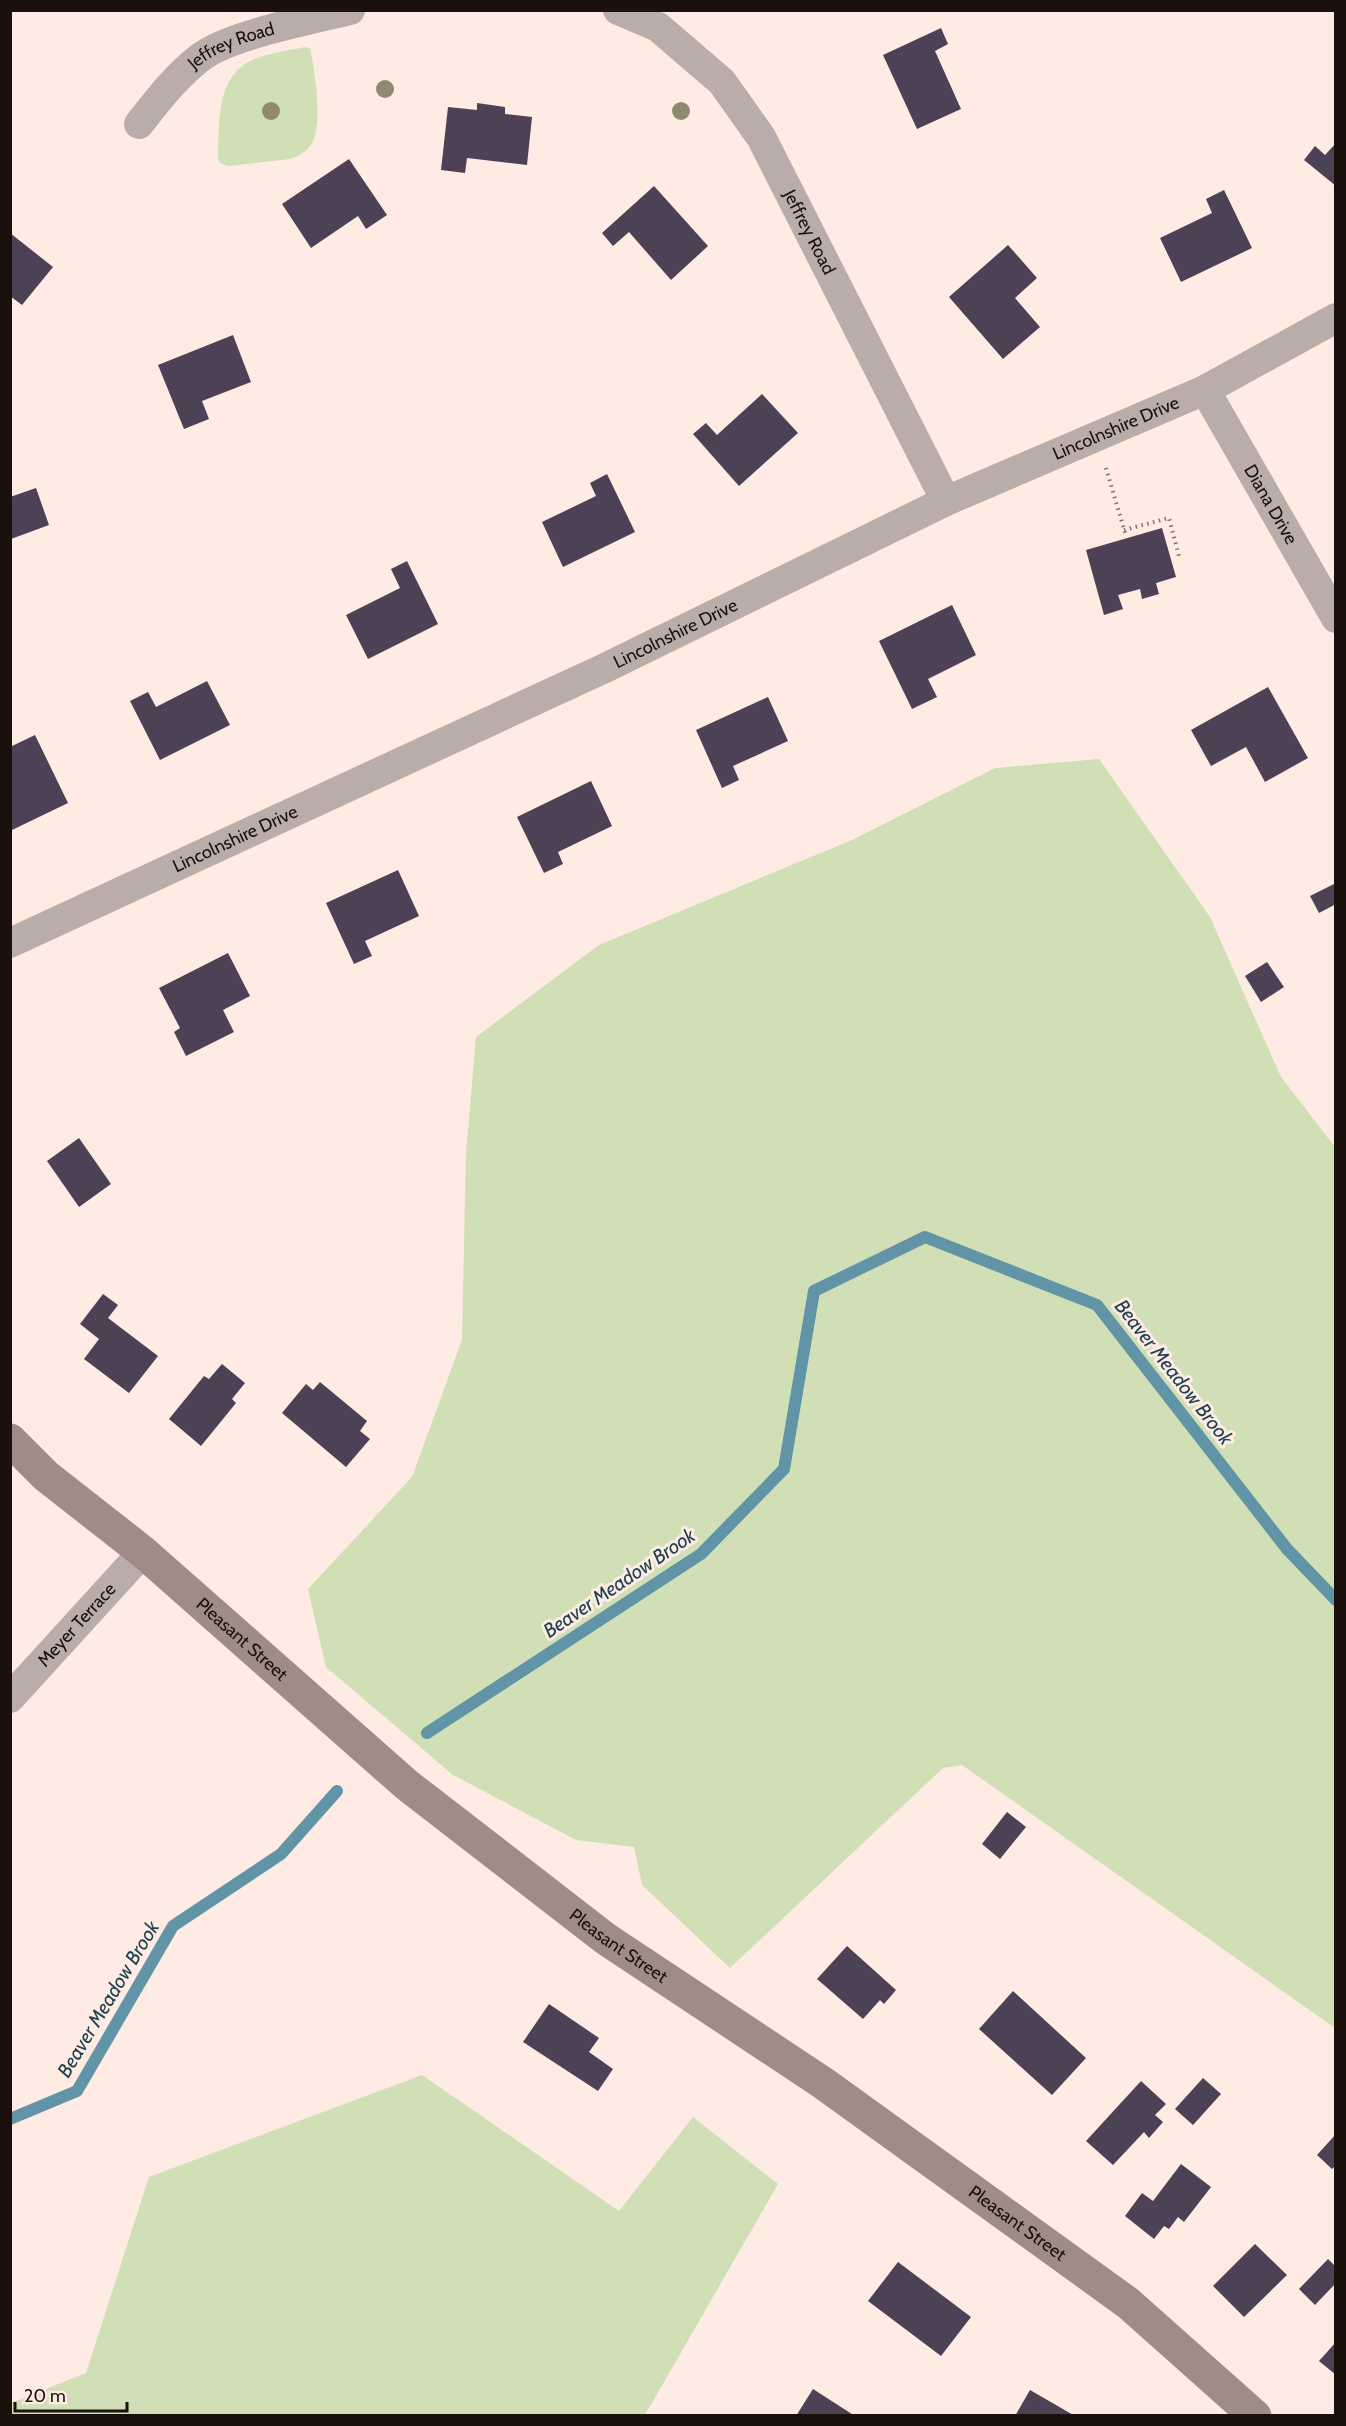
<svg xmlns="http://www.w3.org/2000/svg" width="1346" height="2426" font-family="Cabin,sans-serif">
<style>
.green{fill:#d0dfb6}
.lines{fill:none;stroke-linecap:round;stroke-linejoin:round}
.stream{stroke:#6094a6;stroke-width:12}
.building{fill:#4d4155}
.path{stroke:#81746f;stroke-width:4;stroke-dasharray:1.5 4.5;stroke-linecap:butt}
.street{stroke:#baaca8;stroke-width:30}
.secondary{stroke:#9f8c86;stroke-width:33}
.tree{fill:#8c8b6f}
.labels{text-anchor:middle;stroke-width:6;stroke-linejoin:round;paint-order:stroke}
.street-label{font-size:18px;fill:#1a110d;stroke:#fdebe4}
.water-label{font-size:20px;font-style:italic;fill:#1e434f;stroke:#fdebe4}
</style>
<rect width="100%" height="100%" fill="#fdebe4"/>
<!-- green -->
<path class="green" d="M305 47 310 49C315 71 324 128 310 146 305 153 298 156 291 159L228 166 220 163 218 158C219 128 216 87 242 66 257 54 287 51 305 47Z
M1099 759 1210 917 1281 1077 1335 1147V2028L962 1765 943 1768 730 1968 642 1885 634 1847 576 1840 453 1775 326 1667 308 1589 412 1477 462 1340 466 1153 476 1037 599 945 852 840 995 768Z
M422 2075 619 2211 693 2117 778 2184 645 2415H11V2403L86 2373 149 2177Z"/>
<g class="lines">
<!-- stream -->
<path class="stream" d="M427 1733 701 1554 784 1469 814 1291 925 1237 1097 1305 1287 1549 1336 1600
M10 2119 77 2091 173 1926 281 1854 337 1791"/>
</g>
<!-- building -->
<path class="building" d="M941 28 948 44 935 51 961 109 917 129 883 55Z
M477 103 505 107V114L532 117 527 165 467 158 465 173 441 170 448 107 477 110Z
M1336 143V186L1304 160 1315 146 1325 155Z
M349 159 387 215 366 229 358 216 311 248 282 204Z
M654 186 708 246 671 280 629 232 613 246 602 233Z
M1224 190 1252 248 1181 282 1160 238 1212 213 1206 199Z
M10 233 53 267 22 305 10 296Z
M1008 245 1037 278 1015 298 1040 327 1003 359 949 297Z
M233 335 251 382 202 401 209 419 184 429 158 365Z
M762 394 798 433 739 486 693 434 706 423 717 435Z
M607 474 635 532 563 567 542 522 596 496 590 483Z
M36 488 49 525 11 539 10 497Z
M1162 528 1176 577 1156 583 1159 594 1142 599 1140 589 1118 595 1123 609 1104 615 1086 550Z
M407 561 438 624 368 659 346 615 400 588 391 569Z
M952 605 976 655 928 679 937 697 912 709 879 641Z
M207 681 230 725 160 760 130 701 148 692 156 707Z
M1268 687 1308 758 1265 782 1246 747 1211 766 1191 730Z
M768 697 788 741 733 766 739 780 722 788 696 730Z
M35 735 68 803 10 831V747Z
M591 781 612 826 558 852 563 864 544 873 517 817Z
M398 870 419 916 365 941 372 956 354 964 326 903Z
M1336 883V904L1319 913 1310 896Z
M228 953 250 996 223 1010 234 1032 186 1056 174 1032 180 1028 159 988Z
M1267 962 1284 987 1261 1002 1245 976Z
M79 1138 111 1184 79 1207 47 1161Z
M103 1294 118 1305 108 1318 158 1356 129 1393 84 1359 99 1339 80 1324Z
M222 1364 245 1383 232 1399 236 1403 201 1446 169 1419 204 1376 209 1379Z
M320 1382 367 1421 360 1431 370 1439 346 1467 282 1413 306 1384 313 1390Z
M1007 1812 1026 1827 1000 1859 982 1844Z
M847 1946 896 1990 884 2004 880 2000 863 2019 817 1979Z
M1013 1991 1086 2058 1052 2095 979 2029Z
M549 2004 599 2038 589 2052 613 2069 598 2091 523 2042Z
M1203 2078 1221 2094 1193 2125 1175 2109Z
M1141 2081 1166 2104 1155 2115 1163 2122 1149 2138 1144 2132 1113 2165 1086 2141Z
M1336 2134V2165L1332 2169 1317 2155Z
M1181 2164 1211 2187 1184 2222 1178 2217 1169 2229 1164 2226 1154 2239 1125 2216 1142 2193 1153 2201Z
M1255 2244 1287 2275 1244 2317 1213 2286Z
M1328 2259 1336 2267V2283L1315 2305 1299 2289Z
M898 2262 971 2317 941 2356 868 2301Z
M1336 2342V2375L1319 2361Z
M813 2389 855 2416H796Z
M1030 2390 1075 2416H1015Z"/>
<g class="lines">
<!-- path -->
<path class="path" d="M1106 468 1126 536
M1124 530 1169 518 1180 560"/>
<!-- street -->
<g class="street">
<path id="s1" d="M618 10 658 27 722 82 761 137 946 501"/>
<path id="s2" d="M139 124C158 100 176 76 201 57 232 34 311 20 350 10"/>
<path id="s3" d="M1205 390 1336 618"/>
<path id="s4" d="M10 943 605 668 946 501 1205 390 1336 318"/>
<path id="s5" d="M10 1698 143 1552"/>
</g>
<!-- secondary -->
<path class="secondary" id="s6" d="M10 1440 46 1476 143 1552 407 1785 606 1939 823 2083 1128 2303 1255 2416"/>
</g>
<!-- trees -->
<g class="tree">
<circle cx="385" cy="89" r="9"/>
<circle cx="271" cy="111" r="9"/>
<circle cx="681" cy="111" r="9"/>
</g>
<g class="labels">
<!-- street labels -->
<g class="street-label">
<text dy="6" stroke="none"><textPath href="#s2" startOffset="124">Jeffrey Road</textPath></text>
<text dy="6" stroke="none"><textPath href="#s1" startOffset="302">Jeffrey Road</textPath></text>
<text dy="6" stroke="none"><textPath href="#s4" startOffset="1220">Lincolnshire Drive</textPath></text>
<text dy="6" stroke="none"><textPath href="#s3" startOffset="132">Diana Drive</textPath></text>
<text dy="6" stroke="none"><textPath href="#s4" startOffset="734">Lincolnshire Drive</textPath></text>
<text dy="6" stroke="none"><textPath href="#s4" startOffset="248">Lincolnshire Drive</textPath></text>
<text dy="6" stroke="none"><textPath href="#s5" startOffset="99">Meyer Terrace</textPath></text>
<text dy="6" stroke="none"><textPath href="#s6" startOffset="306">Pleasant Street</textPath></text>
<text dy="6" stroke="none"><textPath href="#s6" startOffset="792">Pleasant Street</textPath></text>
<text dy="6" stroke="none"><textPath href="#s6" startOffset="1278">Pleasant Street</textPath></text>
</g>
<!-- water labels -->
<g class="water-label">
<text transform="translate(1174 1372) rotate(52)" y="7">Beaver Meadow Brook</text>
<text transform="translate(619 1583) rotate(-34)" y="7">Beaver Meadow Brook</text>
<text transform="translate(108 1999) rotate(-59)" y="7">Beaver Meadow Brook</text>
</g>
</g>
<!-- border -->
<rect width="1346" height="2426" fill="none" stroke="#1a110d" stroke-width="24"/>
<!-- scale -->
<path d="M15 2402v9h112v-9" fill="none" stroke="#1a110d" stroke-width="3"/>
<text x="24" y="2402" font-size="18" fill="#1a110d" stroke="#fdebe4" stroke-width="4.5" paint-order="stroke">20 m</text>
</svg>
